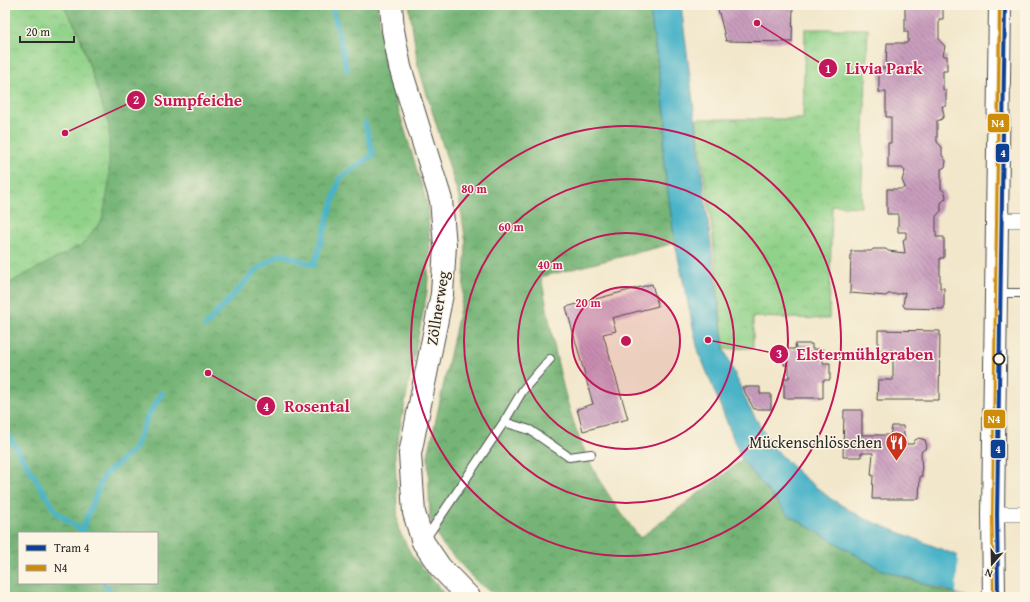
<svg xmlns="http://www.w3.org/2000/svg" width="1030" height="602" font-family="'Gentium Book Plus',serif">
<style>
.forest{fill:url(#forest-crowns);stroke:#507050;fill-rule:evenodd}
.park{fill:url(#park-crowns);stroke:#5e7e5a}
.water{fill:#4ab3c8;stroke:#3a6f7a}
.pier{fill:#f2e7cb}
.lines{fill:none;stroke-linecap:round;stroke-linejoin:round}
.stream{stroke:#4ab3c8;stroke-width:5.5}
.building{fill:url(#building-back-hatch)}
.lane-casing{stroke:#494743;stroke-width:10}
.street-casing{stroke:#494743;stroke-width:16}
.secondary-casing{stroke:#494743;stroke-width:24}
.lane{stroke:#fff;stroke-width:8}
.street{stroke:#fff;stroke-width:15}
.secondary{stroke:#fff;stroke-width:22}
.bus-1-casing{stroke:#fcf5e5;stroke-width:7}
.bus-1{stroke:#ce8d09;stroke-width:4}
.tram-1-casing{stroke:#fcf5e5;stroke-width:7}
.tram-1{stroke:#0e4094;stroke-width:4}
.ring{fill:none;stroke:#c2185b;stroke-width:2}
.stop-dot{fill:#fcf5e5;stroke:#2b2b2b;stroke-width:2}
.labels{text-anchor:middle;stroke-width:3;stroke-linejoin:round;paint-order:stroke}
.street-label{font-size:16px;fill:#2b2b2b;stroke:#fcf5e5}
.poi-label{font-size:16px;fill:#2b2b2b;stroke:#fcf5e5;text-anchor:end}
.centre{fill:#c2185b;stroke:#fcf5e5;stroke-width:2}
.ring-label{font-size:12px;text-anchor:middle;font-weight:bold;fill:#c2185b;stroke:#fcf5e5;stroke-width:3;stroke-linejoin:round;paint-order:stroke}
.leader{fill:none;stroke:#c2185b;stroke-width:1.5}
.callout-dot{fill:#c2185b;stroke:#fcf5e5;stroke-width:1.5}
.mark-label{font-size:12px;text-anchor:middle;font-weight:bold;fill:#fff}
.callout-label{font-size:17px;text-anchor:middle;font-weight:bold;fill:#c2185b;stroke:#fcf5e5;stroke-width:3;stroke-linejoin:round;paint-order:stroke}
.line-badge{stroke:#fcf5e5;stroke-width:1.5}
.badge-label{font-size:11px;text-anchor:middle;font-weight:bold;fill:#fff}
</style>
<defs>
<pattern id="forest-crowns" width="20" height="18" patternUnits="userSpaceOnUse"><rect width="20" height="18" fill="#74b476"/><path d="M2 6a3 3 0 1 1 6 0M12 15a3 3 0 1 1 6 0" fill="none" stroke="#5f9361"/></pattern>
<pattern id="park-crowns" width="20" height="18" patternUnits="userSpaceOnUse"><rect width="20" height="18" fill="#91d28a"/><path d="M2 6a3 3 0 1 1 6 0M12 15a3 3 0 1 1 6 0" fill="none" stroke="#7db477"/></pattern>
<pattern id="building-back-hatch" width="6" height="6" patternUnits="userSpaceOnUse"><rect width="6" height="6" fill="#c99dbd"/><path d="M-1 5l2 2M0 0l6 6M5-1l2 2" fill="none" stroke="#a3809a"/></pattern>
</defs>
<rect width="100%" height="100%" fill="#fcf5e5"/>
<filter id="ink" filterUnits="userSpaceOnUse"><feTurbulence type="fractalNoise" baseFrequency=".025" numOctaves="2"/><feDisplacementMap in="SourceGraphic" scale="8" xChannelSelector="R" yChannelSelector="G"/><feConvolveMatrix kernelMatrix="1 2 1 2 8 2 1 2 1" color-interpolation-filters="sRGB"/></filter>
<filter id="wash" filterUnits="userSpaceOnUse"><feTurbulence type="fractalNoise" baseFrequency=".012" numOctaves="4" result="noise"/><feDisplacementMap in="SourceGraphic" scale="16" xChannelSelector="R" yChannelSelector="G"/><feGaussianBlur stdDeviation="0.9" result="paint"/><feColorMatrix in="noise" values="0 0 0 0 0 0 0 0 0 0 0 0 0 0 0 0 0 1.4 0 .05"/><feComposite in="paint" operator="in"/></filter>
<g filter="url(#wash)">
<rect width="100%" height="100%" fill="#f2e7cb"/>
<!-- forest -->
<path class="forest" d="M63 5H377L387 72 427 203 430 247 427 292 395 453 398 528 412 556 447 597H5V285L40 266 109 126 78 31ZM19 533H157V583H19Z
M409 5H649L666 120 663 156 675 243 541 277C553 336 561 399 586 454 600 485 619 511 640 538L742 460 787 514 880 569 946 592 956 593V597H500L478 583 442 544 430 520 428 456 463 295 466 243 459 198 418 65Z"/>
<!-- park -->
<path class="park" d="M5 5H63L78 31 109 126V184L102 220 83 244 5 285Z
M805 29H868L861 207 832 205 829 319 753 317V348L724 349 711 220 696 119H803Z"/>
<!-- water -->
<path class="water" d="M649 5H681L724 349 749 407 773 447 801 475 831 499 863 518 961 557 1025 597H967L880 569 787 514 742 460 698 350 675 243 663 156 666 120Z"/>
<!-- pier -->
<path class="pier" d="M958 555 1025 574V597H968L956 593Z"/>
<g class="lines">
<!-- stream -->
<path class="stream" d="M332 5 347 70
M205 326 257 269 281 254 314 265 340 178 373 155 365 123
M5 430 57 513 85 533
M82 530 103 477 135 448 147 418 162 393
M104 583 115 597"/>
</g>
<g id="blocks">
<!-- building -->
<path class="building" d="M717 5H793L792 42 726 41Z
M905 5H946L943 7V19H939V40L945 46 943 56H947V71H943V90L946 91V106H942L944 115 942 119 937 121V142L942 147V155L946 161 945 167 941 169V189L945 192 946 198 941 203V211L936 216V237H944V258H940V288H944V309L905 308 903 305 905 292 899 294H888L886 296 850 293 851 251H871L873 249H886L888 251 905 253 903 240 906 238V232H898V214H887V189H902L905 187 902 180 905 171 902 168H888V143H891V117H886V92H879V68H886L887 43H907L908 41V32H905Z
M652 284 658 306 612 318 616 331 603 334 628 419 583 431 577 409 593 404 566 307Z
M878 330 940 331 939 400H877L878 380H893V350H878Z
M795 344H812V349H823V363H830V380H823V398H784V378H789V365H784V349H796Z
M742 387H760V394H771V409H754Z
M844 410H862V435H890L892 426H903L905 444H913L915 440 919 438 925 440 927 447 921 452 922 476H920L919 499H872L873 475H871L873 453H861V457H843Z"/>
</g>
</g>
<g filter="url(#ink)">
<use href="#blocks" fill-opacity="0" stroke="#494743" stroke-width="1"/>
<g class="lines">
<defs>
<path id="lane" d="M997 293H1025
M504 422 523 390 550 359
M426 538 504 422 530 430 569 457 591 454"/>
<path id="street" d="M997 220H1025
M993 514H1025"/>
<path id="secondary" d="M391 5 393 30 400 67 441 200 445 245 442 294 410 454 414 513 423 542 440 567 469 597
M994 597 993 514 1000 5"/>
</defs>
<!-- lane casing -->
<use href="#lane" class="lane-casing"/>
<!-- street casing -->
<use href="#street" class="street-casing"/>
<!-- secondary casing -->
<use href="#secondary" class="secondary-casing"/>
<!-- lane -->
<use href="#lane" class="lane"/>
<!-- street -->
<use href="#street" class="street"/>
<!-- secondary -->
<use href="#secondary" class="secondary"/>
<defs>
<path id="bus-1" d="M994 597 993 514 1000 5"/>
</defs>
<!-- bus-1 casing -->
<use href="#bus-1" class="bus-1-casing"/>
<!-- bus-1 -->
<use href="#bus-1" class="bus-1"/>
<defs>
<path id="tram-1" d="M998 597 997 514 1005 5"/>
</defs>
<!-- tram-1 casing -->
<use href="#tram-1" class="tram-1-casing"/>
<!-- tram-1 -->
<use href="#tram-1" class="tram-1"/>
</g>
</g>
<!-- distance rings -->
<circle cx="626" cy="341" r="54" fill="#c2185b" fill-opacity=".12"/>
<g class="ring">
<circle cx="626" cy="341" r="54"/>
<circle cx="626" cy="341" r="108"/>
<circle cx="626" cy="341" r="162"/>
<circle cx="626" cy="341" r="215"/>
</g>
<!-- icons -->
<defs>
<symbol id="restaurant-pin" viewBox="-11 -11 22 30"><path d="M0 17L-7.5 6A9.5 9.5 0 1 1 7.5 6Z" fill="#c8321e" stroke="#fcf5e5"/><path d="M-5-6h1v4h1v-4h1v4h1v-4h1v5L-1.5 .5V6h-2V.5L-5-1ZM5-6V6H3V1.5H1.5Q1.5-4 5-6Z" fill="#fff"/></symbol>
</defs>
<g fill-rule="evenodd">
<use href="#restaurant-pin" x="884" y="430" width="25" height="34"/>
</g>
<!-- markers -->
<circle class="stop-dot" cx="999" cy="359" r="5.5"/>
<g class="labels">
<!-- street labels -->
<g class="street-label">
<text transform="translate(437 308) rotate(-81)" y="6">Zöllnerweg</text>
</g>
<!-- poi labels -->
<g class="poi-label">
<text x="882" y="448">Mückenschlösschen</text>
</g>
</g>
<circle cx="626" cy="341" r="6" class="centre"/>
<g class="ring-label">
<text x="474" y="193">80 m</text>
<text x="511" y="231">60 m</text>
<text x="550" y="269">40 m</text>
<text x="588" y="307">20 m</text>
</g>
<!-- callouts -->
<path class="leader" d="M757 23L828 68M65 133L136 100M708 340L779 354M208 373L266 406"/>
<g class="callout-dot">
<circle cx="757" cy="23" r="4"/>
<circle cx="65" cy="133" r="4"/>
<circle cx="708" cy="340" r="4"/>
<circle cx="208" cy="373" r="4"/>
<circle cx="828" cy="68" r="10"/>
<circle cx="136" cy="100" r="10"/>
<circle cx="779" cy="354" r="10"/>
<circle cx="266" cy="406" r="10"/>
</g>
<g class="mark-label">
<text x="828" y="73">1</text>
<text x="136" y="104">2</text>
<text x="779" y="358">3</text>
<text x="266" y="411">4</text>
</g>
<g class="callout-label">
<text x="884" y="74">Livia Park</text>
<text x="198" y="106">Sumpfeiche</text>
<text x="865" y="360">Elstermühlgraben</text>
<text x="317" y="412">Rosental</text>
</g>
<g class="line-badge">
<rect x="987" y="113" width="23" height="20" rx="4" fill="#ce8d09"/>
<rect x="995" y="143" width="15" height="20" rx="4" fill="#0e4094"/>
<rect x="983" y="409" width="23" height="20" rx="4" fill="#ce8d09"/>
<rect x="990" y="439" width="16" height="20" rx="4" fill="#0e4094"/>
</g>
<g class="badge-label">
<text x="998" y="127">N4</text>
<text x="1003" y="157">4</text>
<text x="994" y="423">N4</text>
<text x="998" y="453">4</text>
</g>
<!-- margin -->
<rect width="1030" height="602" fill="none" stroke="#fcf5e5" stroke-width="20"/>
<!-- legend -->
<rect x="18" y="532" width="140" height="52" fill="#fcf5e5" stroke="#a8a49b"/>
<rect x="26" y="545" width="20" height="6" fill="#0e4094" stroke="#a8a49b"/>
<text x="54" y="552" font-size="12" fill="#2b2b2b">Tram 4</text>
<rect x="26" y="565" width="20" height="6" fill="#ce8d09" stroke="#a8a49b"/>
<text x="54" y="572" font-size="12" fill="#2b2b2b">N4</text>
<!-- north arrow -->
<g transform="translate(992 564) rotate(200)" stroke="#fcf5e5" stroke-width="3" paint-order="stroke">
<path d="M0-3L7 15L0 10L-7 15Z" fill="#2b2b2b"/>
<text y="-6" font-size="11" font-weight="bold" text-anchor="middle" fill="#2b2b2b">N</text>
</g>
<!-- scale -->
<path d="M20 36v6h54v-6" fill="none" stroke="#2b2b2b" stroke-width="2"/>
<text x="26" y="36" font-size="12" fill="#2b2b2b" stroke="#fcf5e5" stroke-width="3" paint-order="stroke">20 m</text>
</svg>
